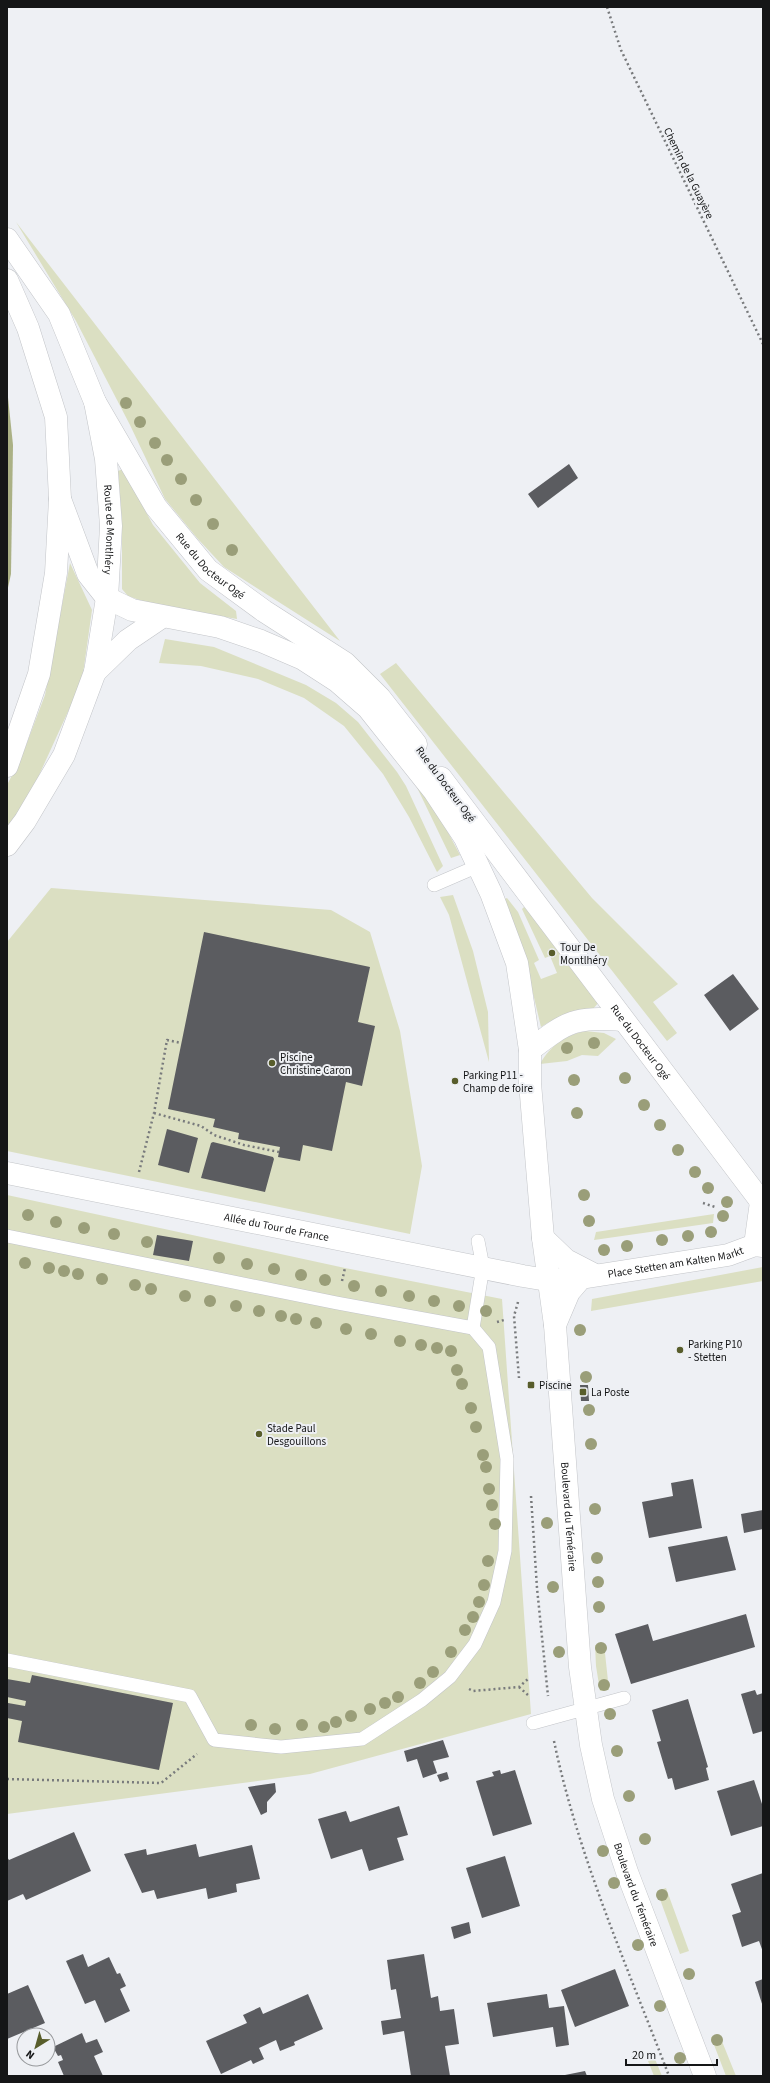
<svg xmlns="http://www.w3.org/2000/svg" width="770" height="2083" font-family="'Source Sans 3',sans-serif">
<style>
.green{fill:#dbdfc2}
.forest{fill:#abb185}
.building{fill:#5b5c60}
.lines{fill:none;stroke-linecap:round;stroke-linejoin:round}
.lane-casing{stroke:#c3c5c9;stroke-width:14}
.street-casing{stroke:#c3c5c9;stroke-width:23}
.secondary-casing{stroke:#c3c5c9;stroke-width:23}
.path{stroke:#787a7c;stroke-width:2.5;stroke-dasharray:2 3;stroke-linecap:butt}
.lane{stroke:#fff;stroke-width:13}
.street{stroke:#fff;stroke-width:22}
.secondary{stroke:#fff;stroke-width:22}
.tree{fill:#9a9e79}
.poi-dot{fill:#585d2b;stroke:#eef0f4;stroke-width:1.5}
.labels{text-anchor:middle;stroke-width:4;stroke-linejoin:round;paint-order:stroke}
.street-label{font-size:11px;fill:#151617;stroke:#eef0f4}
.poi-label{font-size:11px;fill:#151617;stroke:#eef0f4;text-anchor:start}
</style>
<rect width="100%" height="100%" fill="#eef0f4"/>
<!-- green -->
<path class="green" d="M16 222 340 641 224 567 197 538 165 499 130 425 76 321Z
M123 469 153 525 200 583 236 611 237 619 151 604 128 596 122 589V523L118 471Z
M70 563 92 610 82 681 35 784 7 830V785L22 756 45 695Z
M165 639 214 647 306 685 336 703 358 722 397 772 406 786 443 866 437 872 409 817 383 774 344 726 304 698 258 679 201 666 159 663Z
M396 663 592 898 678 984 653 1002 677 1033 667 1041 380 674Z
M410 773 442 821 460 855 451 858Z
M51 888 331 910 370 932 400 1031 422 1166 410 1234 7 1151V942Z
M453 895 473 951 488 1012 489 1062 449 915 440 897Z
M507 898 518 912 539 960 534 963 541 979 557 973 550 956 545 958 522 909 524 907 570 960 599 1002 593 1009C573 1011 558 1016 541 1027L531 985 502 900Z
M585 1031 604 1033 616 1039 598 1056 582 1055 567 1061 540 1064C551 1045 564 1036 585 1031Z
M7 1195 345 1268 502 1299 531 1714 310 1774 7 1814Z
M714 1214 713 1223 594 1240 596 1232Z
M763 1267V1281L591 1311 592 1299Z
M604 1644 609 1690 600 1691 596 1666 595 1645Z
M666 1888 689 1951 680 1954 657 1891Z
M719 2034 736 2076H726L711 2037Z
M655 2059 662 2076H654L648 2061Z"/>
<!-- forest -->
<path class="forest" d="M7 388 13 445 11 574 7 592Z"/>
<!-- building -->
<path class="building" d="M569 464 578 478 538 508 528 494Z
M204 932 370 967 358 1022 375 1026 362 1086 346 1082 332 1151 303 1145 300 1161 278 1157 280 1147 238 1139 239 1133 213 1127 215 1119 168 1109Z
M733 974 759 1009 730 1031 704 995Z
M167 1129 198 1138 189 1173 158 1165Z
M213 1142 273 1157 274 1159 265 1192 201 1178 211 1143Z
M157 1235 193 1241 189 1261 153 1255Z
M580 1385H588L589 1401H581Z
M693 1479 702 1528 649 1538 642 1502 673 1496 671 1483Z
M763 1510V1529L744 1533 741 1514Z
M727 1536 736 1570 676 1582 668 1547Z
M746 1614 755 1647 631 1684 615 1634 648 1624 653 1641Z
M32 1675 173 1703 159 1770 18 1742 22 1721 7 1718 8 1703 25 1706 26 1701 7 1697V1679L30 1683Z
M755 1690 757 1695 763 1693V1731L753 1734 741 1694Z
M688 1699 708 1767 706 1768 709 1780 675 1790 672 1778 668 1779 657 1742 661 1741 652 1710Z
M443 1740 449 1757 433 1761 437 1773 423 1778 417 1759 407 1762 404 1751Z
M500 1770 501 1774 515 1770 532 1824 493 1836 476 1781 494 1776 492 1772Z
M447 1772 449 1779 440 1782 437 1775Z
M754 1780 763 1807V1826L731 1836 717 1791Z
M275 1783 276 1792 267 1802V1812L261 1815 248 1787Z
M399 1806 408 1835 397 1838 404 1860 369 1871 362 1849 331 1859 318 1819 346 1811 350 1822Z
M74 1832 91 1871 26 1900 23 1894 7 1901V1857L9 1860Z
M196 1844 199 1857 252 1845 260 1879 236 1884 237 1892 208 1899 206 1888 157 1899 154 1890 142 1893 124 1854 146 1849 147 1855Z
M505 1856 520 1906 482 1918 466 1868Z
M763 1873V1952L759 1941 742 1947 732 1915 741 1912 731 1884Z
M469 1922 471 1933 454 1939 451 1927Z
M83 1954 88 1967 109 1957 117 1974 120 1973 126 1986 120 1989 130 2011 105 2023 95 2000 85 2004 66 1961Z
M424 1954 431 1998 438 1996 440 2011 454 2009 459 2044 445 2046 450 2076H411L404 2031 383 2035 381 2021 401 2018 396 1989 391 1990 387 1960Z
M615 1969 629 2006 575 2027 561 1990Z
M763 1979V2007L755 1982Z
M28 1985 45 2023 7 2039V1994Z
M308 1994 323 2029 294 2042 295 2045 280 2051 276 2040 259 2048 264 2059 253 2064 251 2060 221 2074 206 2041 247 2023 243 2015 260 2007 263 2014Z
M547 1994 549 2008 564 2006 569 2045 556 2047 553 2027 493 2037 487 2003Z
M82 2033 86 2043 97 2039 103 2052 94 2056 103 2076H64L58 2062 63 2060 61 2055 58 2056 53 2047Z
M585 2071 587 2076H565V2075Z"/>
<g class="lines">
<defs>
<path id="lane" d="M434 885 478 866
M7 1236 337 1303 473 1328 489 1347 507 1459 505 1551 494 1602 475 1644 450 1677 422 1700 362 1739 281 1747 214 1740 190 1696 7 1660
M473 1328 483 1267 478 1241
M533 1723 624 1698"/>
<g id="street">
<path id="s1" d="M7 1173 523 1276 547 1280 581 1278"/>
</g>
<g id="secondary">
<path id="s2" d="M7 239 59 314 95 402 106 459 111 526 107 598 95 672 64 755 25 821 7 845"/>
<path d="M7 280 28 328 56 417 60 499 56 573 39 674 7 766"/>
<path id="s3" d="M95 402 156 507 208 570 264 611 345 663 380 698 416 744"/>
<path id="s4" d="M60 499 88 574 107 598 132 610 220 627 261 641 303 659 337 681 368 708 434 791 465 838 491 893 517 963 530 1050V1083L543 1238 555 1325 580 1667 591 1745 603 1799 627 1872 705 2076"/>
<path d="M95 672 128 640 162 617"/>
<path id="s5" d="M441 778 763 1204"/>
<path d="M530 1050C569 1020 574 1017 623 1020"/>
<path d="M543 1238 566 1260 595 1275"/>
<path d="M755 1245 761 1202"/>
<path id="s6" d="M555 1325 569 1292 581 1278 728 1255 755 1245 763 1246"/>
</g>
</defs>
<!-- lane casing -->
<use href="#lane" class="lane-casing"/>
<!-- street casing -->
<use href="#street" class="street-casing"/>
<!-- secondary casing -->
<use href="#secondary" class="secondary-casing"/>
<!-- path -->
<path class="path" d="M607 7 621 50 763 344
M154 1113 201 1126 214 1135 244 1145 279 1152
M139 1172 154 1113 167 1040 181 1043
M703 1203 715 1207
M342 1281 345 1268
M518 1302 514 1316 519 1378
M497 1322 504 1320
M531 1496 537 1588 548 1696
M519 1687 529 1696
M469 1689 473 1691 519 1687 528 1679
M554 1741C578 1856 627 1966 669 2076
M7 1779 161 1783 197 1754
M632 2058 645 2054"/>
<!-- lane -->
<use href="#lane" class="lane"/>
<!-- street -->
<use href="#street" class="street"/>
<!-- secondary -->
<use href="#secondary" class="secondary"/>
</g>
<!-- trees -->
<g class="tree">
<circle cx="126" cy="403" r="6"/>
<circle cx="140" cy="422" r="6"/>
<circle cx="155" cy="443" r="6"/>
<circle cx="167" cy="460" r="6"/>
<circle cx="181" cy="479" r="6"/>
<circle cx="196" cy="500" r="6"/>
<circle cx="213" cy="524" r="6"/>
<circle cx="232" cy="550" r="6"/>
<circle cx="594" cy="1043" r="6"/>
<circle cx="567" cy="1048" r="6"/>
<circle cx="625" cy="1078" r="6"/>
<circle cx="574" cy="1080" r="6"/>
<circle cx="644" cy="1105" r="6"/>
<circle cx="577" cy="1113" r="6"/>
<circle cx="660" cy="1125" r="6"/>
<circle cx="678" cy="1150" r="6"/>
<circle cx="695" cy="1172" r="6"/>
<circle cx="708" cy="1188" r="6"/>
<circle cx="584" cy="1195" r="6"/>
<circle cx="727" cy="1202" r="6"/>
<circle cx="28" cy="1215" r="6"/>
<circle cx="723" cy="1216" r="6"/>
<circle cx="589" cy="1221" r="6"/>
<circle cx="56" cy="1222" r="6"/>
<circle cx="84" cy="1228" r="6"/>
<circle cx="711" cy="1232" r="6"/>
<circle cx="114" cy="1234" r="6"/>
<circle cx="688" cy="1236" r="6"/>
<circle cx="662" cy="1240" r="6"/>
<circle cx="147" cy="1242" r="6"/>
<circle cx="627" cy="1246" r="6"/>
<circle cx="604" cy="1250" r="6"/>
<circle cx="219" cy="1258" r="6"/>
<circle cx="25" cy="1263" r="6"/>
<circle cx="247" cy="1264" r="6"/>
<circle cx="49" cy="1268" r="6"/>
<circle cx="274" cy="1269" r="6"/>
<circle cx="64" cy="1271" r="6"/>
<circle cx="78" cy="1274" r="6"/>
<circle cx="301" cy="1275" r="6"/>
<circle cx="102" cy="1279" r="6"/>
<circle cx="325" cy="1280" r="6"/>
<circle cx="135" cy="1285" r="6"/>
<circle cx="354" cy="1286" r="6"/>
<circle cx="151" cy="1289" r="6"/>
<circle cx="381" cy="1291" r="6"/>
<circle cx="185" cy="1296" r="6"/>
<circle cx="409" cy="1296" r="6"/>
<circle cx="210" cy="1301" r="6"/>
<circle cx="434" cy="1301" r="6"/>
<circle cx="236" cy="1306" r="6"/>
<circle cx="459" cy="1306" r="6"/>
<circle cx="259" cy="1311" r="6"/>
<circle cx="486" cy="1311" r="6"/>
<circle cx="281" cy="1316" r="6"/>
<circle cx="296" cy="1319" r="6"/>
<circle cx="316" cy="1323" r="6"/>
<circle cx="346" cy="1329" r="6"/>
<circle cx="580" cy="1330" r="6"/>
<circle cx="371" cy="1334" r="6"/>
<circle cx="400" cy="1341" r="6"/>
<circle cx="421" cy="1345" r="6"/>
<circle cx="437" cy="1348" r="6"/>
<circle cx="451" cy="1351" r="6"/>
<circle cx="457" cy="1370" r="6"/>
<circle cx="586" cy="1377" r="6"/>
<circle cx="462" cy="1384" r="6"/>
<circle cx="471" cy="1408" r="6"/>
<circle cx="589" cy="1410" r="6"/>
<circle cx="476" cy="1427" r="6"/>
<circle cx="591" cy="1444" r="6"/>
<circle cx="483" cy="1455" r="6"/>
<circle cx="486" cy="1467" r="6"/>
<circle cx="489" cy="1489" r="6"/>
<circle cx="492" cy="1505" r="6"/>
<circle cx="595" cy="1509" r="6"/>
<circle cx="547" cy="1523" r="6"/>
<circle cx="495" cy="1524" r="6"/>
<circle cx="597" cy="1558" r="6"/>
<circle cx="488" cy="1561" r="6"/>
<circle cx="598" cy="1582" r="6"/>
<circle cx="484" cy="1585" r="6"/>
<circle cx="553" cy="1587" r="6"/>
<circle cx="479" cy="1602" r="6"/>
<circle cx="599" cy="1607" r="6"/>
<circle cx="473" cy="1617" r="6"/>
<circle cx="465" cy="1630" r="6"/>
<circle cx="601" cy="1648" r="6"/>
<circle cx="451" cy="1652" r="6"/>
<circle cx="559" cy="1652" r="6"/>
<circle cx="433" cy="1672" r="6"/>
<circle cx="420" cy="1683" r="6"/>
<circle cx="604" cy="1685" r="6"/>
<circle cx="398" cy="1697" r="6"/>
<circle cx="385" cy="1703" r="6"/>
<circle cx="370" cy="1709" r="6"/>
<circle cx="610" cy="1714" r="6"/>
<circle cx="351" cy="1716" r="6"/>
<circle cx="336" cy="1722" r="6"/>
<circle cx="251" cy="1725" r="6"/>
<circle cx="302" cy="1725" r="6"/>
<circle cx="324" cy="1727" r="6"/>
<circle cx="275" cy="1729" r="6"/>
<circle cx="617" cy="1751" r="6"/>
<circle cx="629" cy="1796" r="6"/>
<circle cx="645" cy="1839" r="6"/>
<circle cx="603" cy="1851" r="6"/>
<circle cx="614" cy="1883" r="6"/>
<circle cx="662" cy="1895" r="6"/>
<circle cx="638" cy="1945" r="6"/>
<circle cx="689" cy="1974" r="6"/>
<circle cx="660" cy="2006" r="6"/>
<circle cx="717" cy="2040" r="6"/>
<circle cx="680" cy="2058" r="6"/>
</g>
<!-- markers -->
<g class="poi-dot">
<circle cx="552" cy="953" r="4"/>
<circle cx="272" cy="1063" r="4"/>
<circle cx="455" cy="1081" r="4"/>
<circle cx="680" cy="1350" r="4"/>
<rect x="527" y="1381" width="8" height="8" rx="2"/>
<rect x="579" y="1388" width="8" height="8" rx="2"/>
<circle cx="259" cy="1434" r="4"/>
</g>
<g class="labels">
<!-- street labels -->
<g class="street-label">
<text transform="translate(689 173) rotate(64)" y="4">Chemin de la Guayère</text>
<text dy="4" stroke="none"><textPath href="#s2" startOffset="315">Route de Montlhéry</textPath></text>
<text dy="4" stroke="none"><textPath href="#s3" startOffset="202">Rue du Docteur Ogé</textPath></text>
<text transform="translate(446 784) rotate(53)" y="4">Rue du Docteur Ogé</text>
<text dy="4" stroke="none"><textPath href="#s5" startOffset="331">Rue du Docteur Ogé</textPath></text>
<text dy="4" stroke="none"><textPath href="#s1" startOffset="275">Allée du Tour de France</textPath></text>
<text dy="4" stroke="none"><textPath href="#s6" startOffset="150">Place Stetten am Kalten Markt</textPath></text>
<text dy="4" stroke="none"><textPath href="#s4" startOffset="1253">Boulevard du Téméraire</textPath></text>
<text dy="4" stroke="none"><textPath href="#s4" startOffset="1639">Boulevard du Téméraire</textPath></text>
</g>
<!-- poi labels -->
<g class="poi-label">
<text x="560" y="951">Tour De<tspan x="560" dy="13">Montlhéry</tspan></text>
<text x="280" y="1061">Piscine<tspan x="280" dy="13">Christine Caron</tspan></text>
<text x="463" y="1079">Parking P11 -<tspan x="463" dy="13">Champ de foire</tspan></text>
<text x="688" y="1348">Parking P10<tspan x="688" dy="13">- Stetten</tspan></text>
<text x="539" y="1389">Piscine</text>
<text x="591" y="1396">La Poste</text>
<text x="267" y="1432">Stade Paul<tspan x="267" dy="13">Desgouillons</tspan></text>
</g>
</g>
<!-- border -->
<rect width="770" height="2083" fill="none" stroke="#151617" stroke-width="16"/>
<!-- north arrow -->
<g transform="translate(36 2047) rotate(217)"><circle r="19" fill="#eef0f4" stroke="#97999c"/>
<path d="M0-3L7 15L0 10L-7 15Z" fill="#585d2b"/>
<text y="-6" font-size="11" font-weight="bold" text-anchor="middle" fill="#151617">N</text>
</g>
<!-- scale -->
<path d="M626 2059v6h91v-6" fill="none" stroke="#151617" stroke-width="2"/>
<text x="632" y="2059" font-size="12" fill="#151617" stroke="#eef0f4" stroke-width="3" paint-order="stroke">20 m</text>
</svg>
